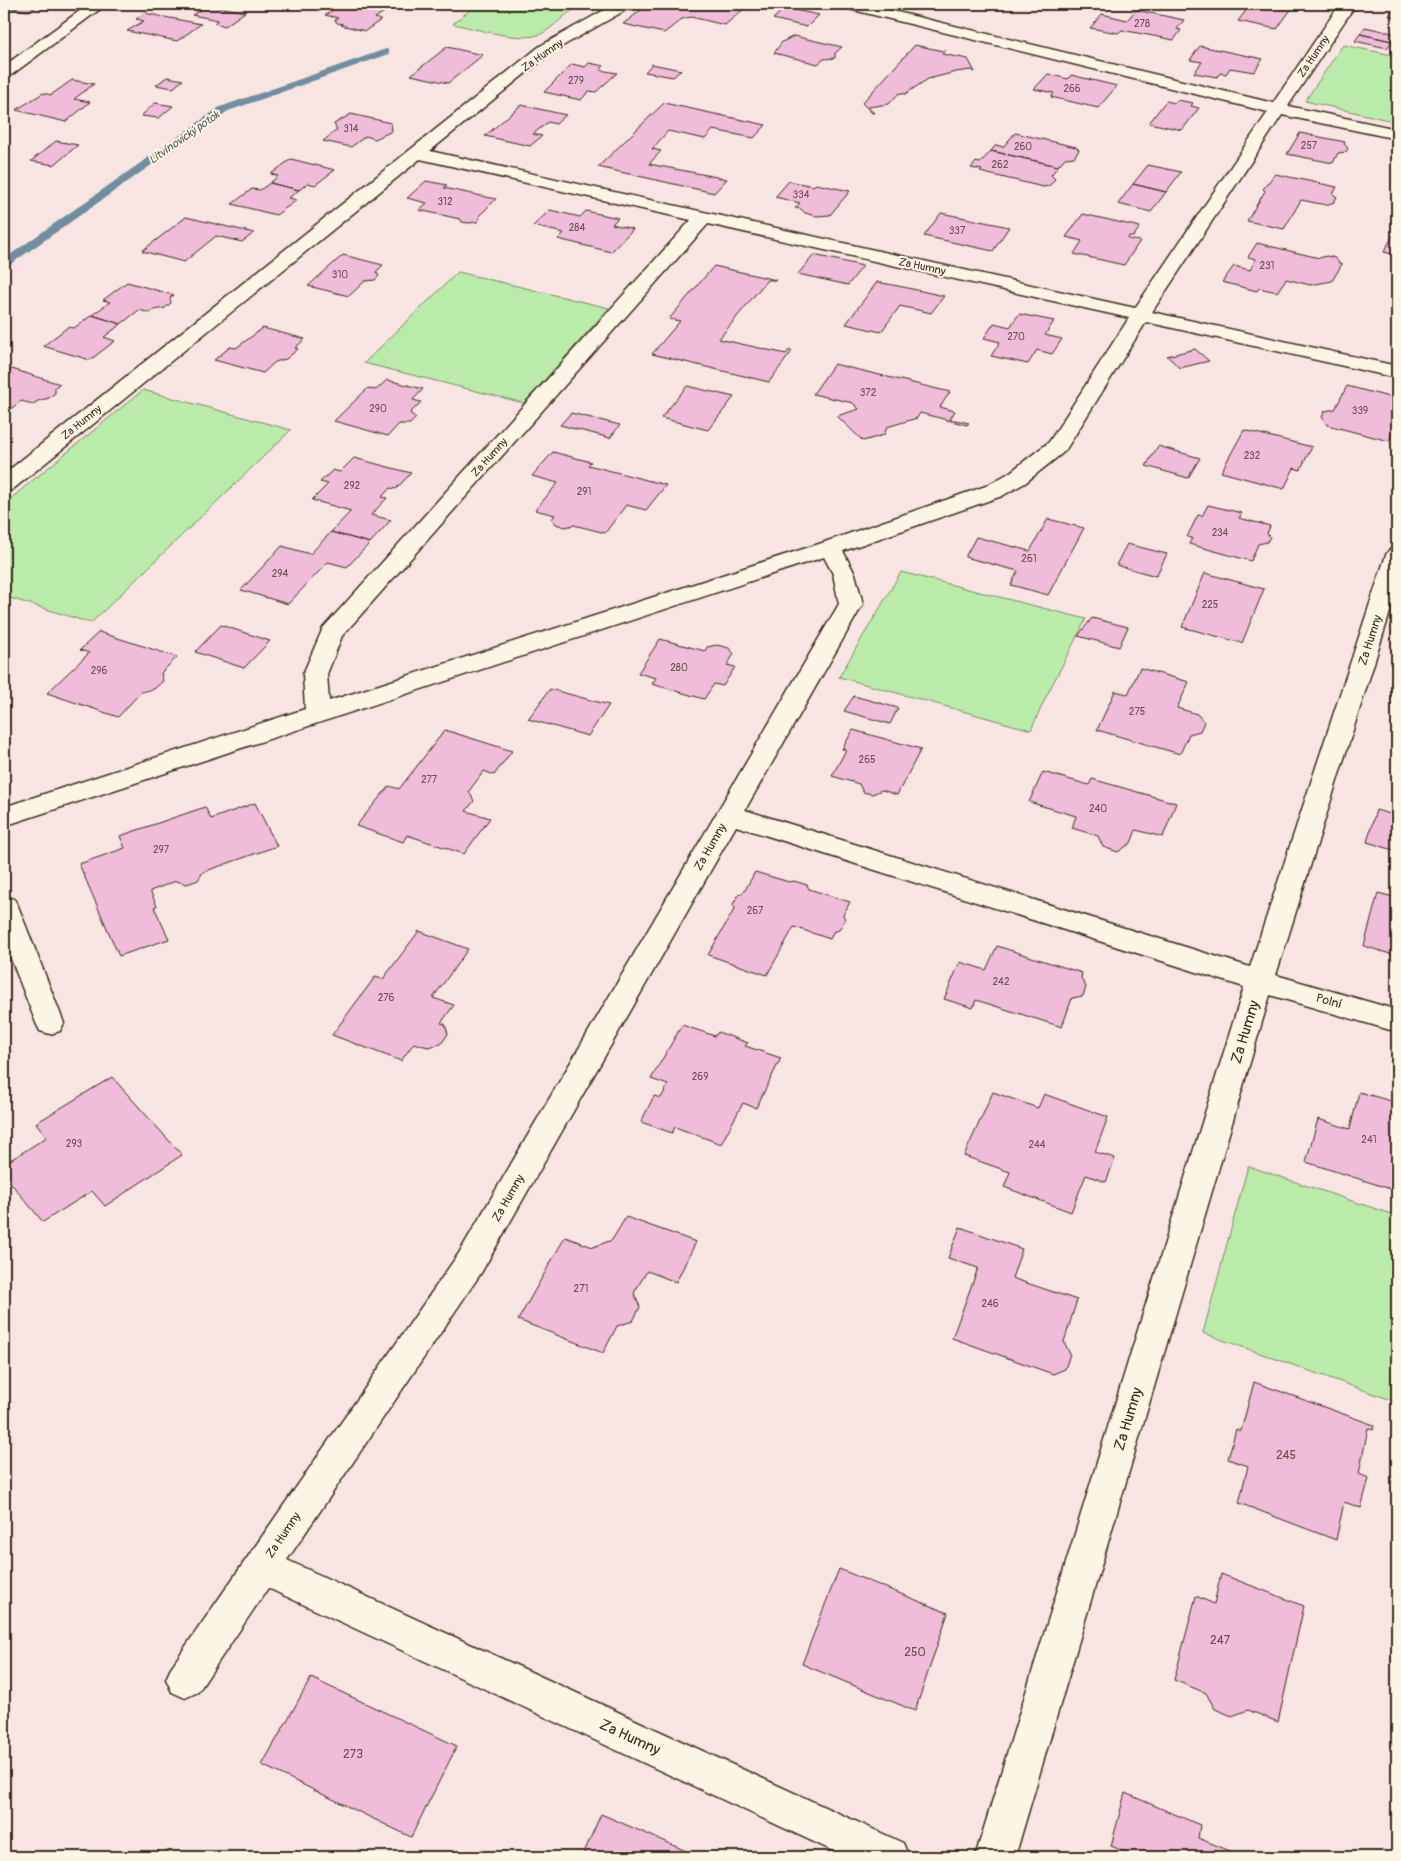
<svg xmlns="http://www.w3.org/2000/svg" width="1401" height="1861" font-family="Pangolin,sans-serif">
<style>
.green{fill:#baebaa;stroke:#7a8a64}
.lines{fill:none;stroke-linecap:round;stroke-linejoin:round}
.stream{fill:#718ea0;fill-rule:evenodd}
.building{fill:#efbcda;stroke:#3b2a1e}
.minor-casing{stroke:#3b2a1e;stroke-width:3}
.tertiary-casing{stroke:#3b2a1e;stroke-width:3}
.minor{fill:#fcf5e5;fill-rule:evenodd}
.tertiary{fill:#fcf5e5;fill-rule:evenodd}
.labels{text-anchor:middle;stroke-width:4;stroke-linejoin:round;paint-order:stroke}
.number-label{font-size:10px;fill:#684e4d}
.far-street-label{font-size:11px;fill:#3b2a1e;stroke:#fcf5e5}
.far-water-label{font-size:11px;font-style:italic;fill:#525454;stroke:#fcf5e5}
.street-label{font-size:12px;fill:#3b2a1e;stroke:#fcf5e5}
.near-number-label{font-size:12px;fill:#684e4d}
.near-street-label{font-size:15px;fill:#3b2a1e;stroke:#fcf5e5}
</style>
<rect width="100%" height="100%" fill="#f8e4e2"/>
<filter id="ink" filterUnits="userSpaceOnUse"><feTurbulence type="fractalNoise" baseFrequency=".02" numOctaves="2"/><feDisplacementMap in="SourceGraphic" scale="10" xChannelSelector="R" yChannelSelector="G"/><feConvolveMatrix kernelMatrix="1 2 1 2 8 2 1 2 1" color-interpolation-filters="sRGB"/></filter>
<g filter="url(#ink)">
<!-- green -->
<path class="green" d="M477 4H592C565 9 564 20 543 33 524 44 474 28 453 24Z
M1343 45 1397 56V122L1305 101Z
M458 272 609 308 524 403 364 363Z
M143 390 291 430 91 623 4 596V504Z
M901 572 1086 619 1046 697 1031 730 839 677Z
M1248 1166 1397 1216V1402L1203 1333Z"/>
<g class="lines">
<!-- stream -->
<path class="stream" d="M386 49 389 50V54L228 111 8 266 4 267V259L220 107Z"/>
</g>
<!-- building -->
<path class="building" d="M13 4H42L28 11 8 7Z
M342 4H385L393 6 375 18 381 20 365 31 341 25 343 24 337 23 335 20 338 18 325 15Z
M649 4H727L745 8 725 25 691 17 682 19 664 33 623 24Z
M936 4H963L958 8Z
M1251 4H1270L1292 8 1277 29 1238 21Z
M208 5 245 12 225 26 214 23 218 20 192 15Z
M1396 5 1397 17 1389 16Z
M785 8 819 15 807 27 773 19Z
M1136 10 1184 20 1177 29 1181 30 1174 40 1122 30 1118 33 1090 28 1102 14 1127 20Z
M146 12 149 14 201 24 177 41 127 31 144 21 136 19Z
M1365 27 1397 34 1392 41 1360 34Z
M1360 34 1392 41 1387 48 1355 41Z
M794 36 842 47 835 53V58L824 59 818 64 774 53 782 42Z
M915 45 943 51 946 50 942 54 968 59 975 72 971 70 956 72 928 79 905 94 899 93 889 104 868 107 874 113H872L862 103Z
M1200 46 1263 59 1254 72 1230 68 1226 74 1220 73 1217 77 1194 73 1202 62 1190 60Z
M447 47 483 55 448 83 411 75Z
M589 63 604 66 600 70 617 73 596 92 589 91 581 100 544 92 572 64 585 67Z
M652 64 681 70 673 77 645 72Z
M1048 74 1068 79 1071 75 1117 86 1098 108 1051 97 1054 93 1034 89Z
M167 77 183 80 173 88 156 85Z
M72 80 94 84 74 99 90 102 66 122 16 110 43 93 51 95Z
M1177 100 1193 103 1191 106 1199 108 1182 130 1149 123 1166 101 1175 103Z
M155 103 173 106 159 118 141 116Z
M664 103 766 125 754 138 713 130 705 139 668 131 652 149 661 151 649 164 727 179 714 193 598 167Z
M521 105 566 115 556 124 548 122 533 134 542 136 530 146 485 136Z
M351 114 391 123 392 131 375 139 366 136 351 147 323 141 337 130 334 124Z
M1015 133 1076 147 1079 150 1074 157 1065 158 1058 166 991 151 996 145 1003 147Z
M1300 133 1345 142 1344 144 1348 148 1346 152 1338 153 1333 163 1287 154Z
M56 141 78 145 54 165 31 161Z
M991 151 1058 166 1051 175 1055 179 1049 186 1043 187 980 172 982 170 971 168 976 162 980 163Z
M291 159 335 170 315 185 308 183 299 190 270 183 278 176 271 174Z
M1148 165 1181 172 1166 192 1133 184Z
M1275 174 1337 187 1333 194 1337 197 1334 202 1326 205 1301 200 1284 229 1247 221 1265 191 1263 189Z
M426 181 447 185 444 188 496 199 479 216 480 218 477 222 469 223 462 222 460 219 419 210 427 203 407 198Z
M789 181 813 186 816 184 850 191 830 215 816 216 805 213 801 209 795 208 800 203 775 197Z
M270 183 299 190 289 198 297 200 276 215 232 204 252 189 260 190Z
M1133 184 1166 192 1151 212 1118 204Z
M550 210 580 217 586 211 618 218 612 224 633 229 611 252 558 239 564 233 533 226Z
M941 213 1009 227 993 251 924 236Z
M1083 214 1140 227 1133 237 1129 236 1128 239 1140 241 1124 265 1074 254 1082 241 1066 237Z
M186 217 254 233 242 242 216 236 184 262 142 251Z
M1397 228V255L1384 252Z
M1257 243 1319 258 1327 256 1335 258 1339 263 1342 264 1332 281 1310 285 1286 279 1277 292 1259 288 1257 291 1222 282 1234 266 1250 270 1256 259 1248 257Z
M343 255 383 265 376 272 379 276 375 280 365 281 349 296 308 286Z
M814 255 863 266 848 285 798 274Z
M714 266 776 280H767L719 339 786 354 789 350 792 351 769 382 652 354 680 321 669 319Z
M127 282 174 295 170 298 171 303 165 308 154 310 150 313 139 310 121 324 92 315 110 302 103 300Z
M877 282 903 287 944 296 931 313 900 306 881 332 846 324Z
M1019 314 1054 321 1045 335 1062 339 1052 354 1037 350 1028 364 991 356 1000 342 984 338 994 323 1010 327Z
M92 315 121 324 104 337 115 341 90 360 43 346 68 327 74 328Z
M263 328 305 339 295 348 298 349 286 359 275 362 263 373 214 360 230 347 236 348Z
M1195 349 1209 361 1180 368 1167 356Z
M834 364 950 392 940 407 955 411 950 419 969 423 967 425 920 413 917 418 887 427 884 435 863 441 837 416 859 409 853 403 813 394Z
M12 369 60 384 55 387V393L49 398 38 401 33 404 21 401 4 414V375Z
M387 380 423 389 413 400 421 402 410 413 416 418 410 424H399L388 436 334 421 368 388 376 390Z
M687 386 734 397 708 430 661 418Z
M1347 386 1397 399V421L1389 441 1327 425 1322 417 1325 411 1335 409Z
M571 413 620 425 610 438 560 425Z
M1244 430 1312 447 1300 470 1294 468 1284 489 1221 472Z
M1158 446 1200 458 1188 478 1146 466Z
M553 452 591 462 588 465 666 485 646 510 626 505 605 533 574 525 565 527 556 524 552 519 555 515 535 510 558 483 532 476Z
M354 458 411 473 396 489 390 488 382 497 387 498 371 515 391 520 370 543 331 532 351 511 312 500 328 484 320 482 333 470 340 472Z
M1208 505 1242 513 1239 518 1270 526 1267 534 1270 537 1267 542 1258 544 1251 561 1189 544 1192 538 1187 537 1198 515 1202 516Z
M1048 519 1084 528 1048 595 1011 585 1018 571 965 557 976 537 1030 551Z
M331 532 370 543 347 567 328 562 288 604 241 590 282 546 310 554Z
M1127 544 1167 554 1156 576 1116 565Z
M1205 573 1264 589 1242 643 1182 627Z
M1092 618 1128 627 1119 647 1078 636Z
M221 625 270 641 244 668 195 652Z
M99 632 177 657 161 673 163 681 154 689 141 692 118 717 47 693 89 653 80 650Z
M660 639 705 651 707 647 717 645 729 648 734 654 727 665 735 667 723 686 714 684 704 699 652 684 656 678 638 673Z
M1140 668 1189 682 1177 708 1197 714 1204 722 1200 731 1189 734 1180 754 1097 730 1115 691 1128 694Z
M550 689 609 705 588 736 528 719Z
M854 696 898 708 890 724 844 711Z
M445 730 512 751 494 775 484 771 469 791 474 801 466 811 490 818 464 854 407 835 403 842 356 826 389 786 399 789Z
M853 730 921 749 897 795 882 790 872 794 863 792 859 784 832 776 846 750 842 749Z
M1043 772 1089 785 1092 779 1176 803 1163 837 1136 830 1131 843 1118 852 1103 847 1098 836 1072 828 1076 816 1029 802Z
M255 803 277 846 203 872 198 880 187 884 176 881 150 891 157 906 154 907 169 939 119 956 79 864 125 848 120 836 205 807 211 819Z
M1376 810 1397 816V851L1367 842Z
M755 872 789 882 794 881 807 885 809 889 850 902 843 915 845 919 839 930 833 932 830 939 794 927 767 975 708 955 735 908 733 904 739 894 744 892Z
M1378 893 1397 898V956L1364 946Z
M419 931 468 949 433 998 454 1005 441 1023 445 1024 448 1034 441 1044 428 1047 414 1043 401 1061 332 1035 375 977 383 979Z
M997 946 1082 973 1081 978 1086 987 1083 996 1072 998 1062 1027 976 1000 973 1008 944 999 960 962 986 970Z
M682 1025 715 1036 718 1032 748 1043 745 1046 781 1058 756 1108 743 1103 721 1144 675 1127 672 1133 641 1122 654 1096 661 1098 668 1085 651 1079Z
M112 1077 182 1155 105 1206 92 1191 43 1222 4 1175V1164L47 1137 36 1123Z
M993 1092 1038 1108 1044 1094 1108 1117 1095 1152 1115 1158 1106 1182 1086 1175 1071 1212 1004 1187 1010 1172 964 1156Z
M1359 1092 1391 1101 1397 1099V1191L1306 1162 1318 1119 1350 1129Z
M626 1217 696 1242 676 1282 647 1271 634 1293 640 1307 633 1321 617 1326 603 1353 518 1320 565 1237 593 1247 612 1240Z
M960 1227 1022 1249 1012 1278 1077 1300 1064 1342 1070 1354 1065 1369 1053 1374 952 1338 978 1268 948 1258Z
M1254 1382 1374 1425 1373 1430 1368 1428 1359 1474 1369 1478 1361 1508 1344 1502 1336 1540 1239 1503 1248 1466 1228 1459 1236 1429 1241 1431Z
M839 1569 948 1613 915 1711 802 1664Z
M1221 1574 1304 1606 1278 1722 1248 1710 1232 1716 1215 1709 1206 1693 1174 1680 1196 1596 1214 1604Z
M311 1678 457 1746 411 1837 262 1765Z
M1125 1793 1200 1825 1198 1838 1245 1857H1138L1111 1846Z
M601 1814 700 1857H582Z"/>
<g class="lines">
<defs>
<path id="minor" d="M615 4H634L631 7 552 52 430 151 1135 308 1268 112 841 7 838 4H864L1273 103 1340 4H1356L1288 106 1397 129V139L1282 115 1152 312 1397 366V378L1146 322 1065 451 1025 483 1002 496 843 551 855 574 863 604 745 810 1250 967 1386 555 1389 550 1397 548V590L1276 975 1397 1010V1032L1270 995 1015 1857H975L1244 987 736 826 481 1273 287 1560 903 1843 909 1857H846L268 1588 198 1692 185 1698 172 1692 166 1679 172 1666 459 1253 839 604 833 574 824 557 4 826V807L305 709 303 674 323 628 691 220 420 159 12 490 4 491V474L540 46ZM708 224 1129 318 1049 442 1009 473 986 486 822 543 329 701 327 674 342 636Z
M4 896 14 899 18 906 64 1023 60 1031 50 1034 40 1031 36 1023 4 941Z"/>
<path id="tertiary" d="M89 4H107L10 76 4 78V66Z"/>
</defs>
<!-- minor casing -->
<use href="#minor" class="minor-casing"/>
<!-- tertiary casing -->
<use href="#tertiary" class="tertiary-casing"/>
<!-- minor -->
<use href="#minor" class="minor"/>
<!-- tertiary -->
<use href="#tertiary" class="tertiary"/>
</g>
</g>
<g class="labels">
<!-- number labels -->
<g class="number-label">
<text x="1142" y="27">278</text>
<text x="576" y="84">279</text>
<text x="1072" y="92">266</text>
<text x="351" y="132">314</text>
<text x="1309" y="149">257</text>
<text x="1023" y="150">260</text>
<text x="1000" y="168">262</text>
<text x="801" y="198">334</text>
<text x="445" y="205">312</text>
<text x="577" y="231">284</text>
<text x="957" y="234">337</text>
<text x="1267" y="269">231</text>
<text x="340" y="278">310</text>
<text x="1016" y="340">270</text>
<text x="868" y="396">372</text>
<text x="378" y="412">290</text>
<text x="1360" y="414">339</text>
<text x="1252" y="459">232</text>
<text x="352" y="489">292</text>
<text x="584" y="495">291</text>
<text x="1220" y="536">234</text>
<text x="1029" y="562">261</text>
<text x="280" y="577">294</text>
<text x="1210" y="608">225</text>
<text x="679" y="671">280</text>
<text x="99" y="674">296</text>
<text x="1137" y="715">275</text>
<text x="867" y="763">265</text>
<text x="429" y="783">277</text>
<text x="1098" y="812">240</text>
<text x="161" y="853">297</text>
<text x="755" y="914">267</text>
<text x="1001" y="985">242</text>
<text x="386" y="1001">276</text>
<text x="700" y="1080">269</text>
<text x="1369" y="1143">241</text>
<text x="74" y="1147">293</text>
<text x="1037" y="1148">244</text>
<text x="581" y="1292">271</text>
<text x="990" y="1307">246</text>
</g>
<!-- far-street labels -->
<g class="far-street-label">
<text transform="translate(542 55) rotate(-35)" y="4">Za Humny</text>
<text transform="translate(1313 56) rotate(-56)" y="4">Za Humny</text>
<text transform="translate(922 266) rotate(12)" y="4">Za Humny</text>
<text transform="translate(81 422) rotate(-39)" y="4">Za Humny</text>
<text transform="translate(489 457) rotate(-48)" y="4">Za Humny</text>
</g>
<!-- far-water labels -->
<g class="far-water-label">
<text transform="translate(184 137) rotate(-35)" y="4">Litvínovický potok</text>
</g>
<!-- street labels -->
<g class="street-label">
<text transform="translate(1370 640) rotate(-72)" y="4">Za Humny</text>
<text transform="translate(710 847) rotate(-60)" y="4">Za Humny</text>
<text transform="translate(1329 1001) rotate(16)" y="4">Polní</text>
<text transform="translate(508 1198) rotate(-60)" y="4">Za Humny</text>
<text transform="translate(283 1535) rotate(-56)" y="4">Za Humny</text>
</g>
<!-- near-number labels -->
<g class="near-number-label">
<text x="1286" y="1459">245</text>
<text x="1220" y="1644">247</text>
<text x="915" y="1656">250</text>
<text x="353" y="1758">273</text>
</g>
<!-- near-street labels -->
<g class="near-street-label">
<text transform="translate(1245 1032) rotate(-73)" y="5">Za Humny</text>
<text transform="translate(1128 1419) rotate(-73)" y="5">Za Humny</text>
<text transform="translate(630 1737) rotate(25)" y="5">Za Humny</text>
</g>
</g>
<!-- margin -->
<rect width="1401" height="1861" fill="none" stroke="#fcf5e5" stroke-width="20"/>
<rect x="10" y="10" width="1381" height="1841" fill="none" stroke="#3b2a1e" stroke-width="2" filter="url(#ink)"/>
</svg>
